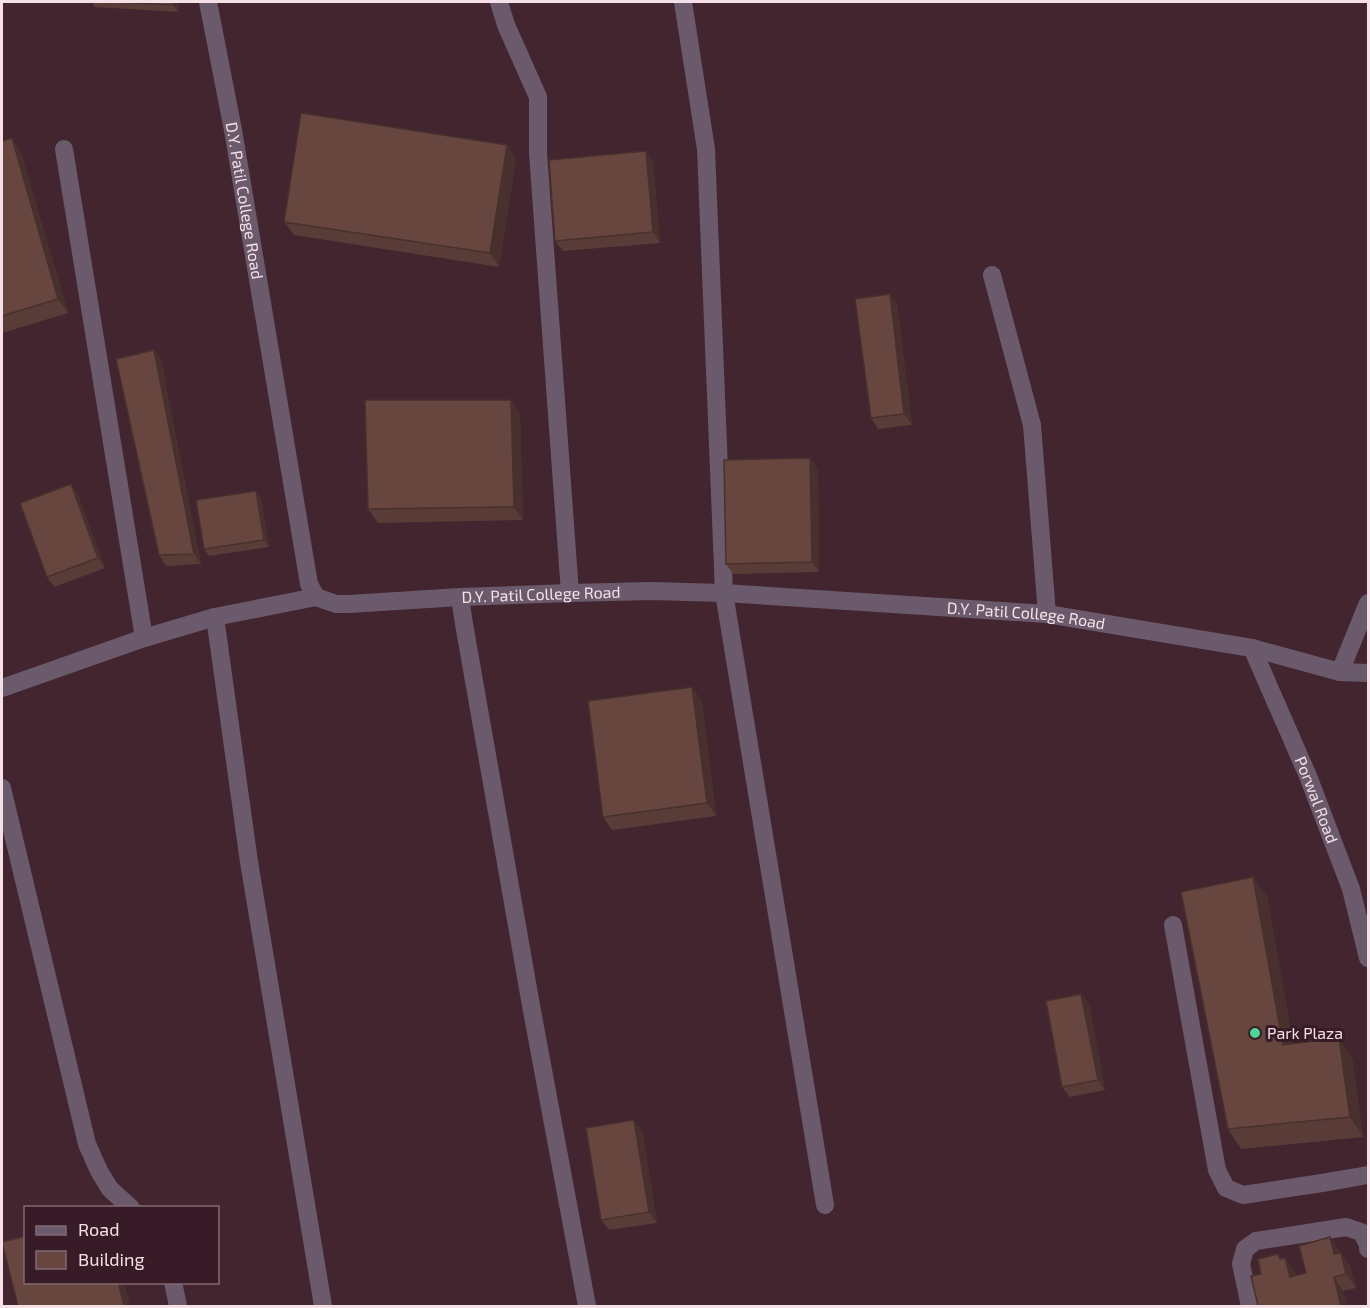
<svg xmlns="http://www.w3.org/2000/svg" width="1370" height="1308" font-family="'Exo 2',sans-serif">
<style>
.lines{fill:none;stroke-linecap:round;stroke-linejoin:round}
.minor{stroke:#6a5a6b;stroke-width:18}
.wall{fill:#593c37}
.shaded-wall{fill:#48312d}
.building{fill:#674640;stroke:#48312d;stroke-width:1.5}
.poi-dot{fill:#50d398;stroke:#371b26;stroke-width:2}
.labels{text-anchor:middle;stroke-width:6;stroke-linejoin:round;paint-order:stroke}
.street-label{font-size:16px;fill:#f5e0e7;stroke:#371b26}
.poi-label{font-size:16px;fill:#f5e0e7;stroke:#371b26;text-anchor:start}
</style>
<rect width="100%" height="100%" fill="#42252f"/>
<g class="lines">
<!-- minor -->
<g class="minor">
<path id="s1" d="M208 2 233 130 309 584 316 597 336 604H349L460 597 570 593 651 591 724 593 1047 614 1252 648 1340 672 1368 673"/>
<path d="M499 2 506 25 538 97V153L570 593"/>
<path d="M683 2 706 149 724 593 825 1205"/>
<path d="M64 149 144 638"/>
<path d="M992 275 1032 425 1047 614"/>
<path d="M460 597 464 624 532 1011 587 1306"/>
<path d="M215 617 249 862 323 1306"/>
<path id="s2" d="M1252 648 1308 776 1351 889 1368 958"/>
<path d="M1340 672 1368 603"/>
<path d="M2 688 144 638 215 617 316 597"/>
<path d="M2 788 87 1144 99 1171 110 1189 131 1208"/>
<path d="M1173 925 1217 1170 1226 1188 1243 1195 1322 1183 1368 1175"/>
<path d="M173 1282 178 1306"/>
<path d="M1250 1306 1241 1264 1245 1249 1256 1241 1346 1227 1361 1232 1368 1244V1249"/>
</g>
</g>
<!-- wall -->
<path class="wall" d="M92 2H179L178 12 95 7Z
M2 141 21 152 68 313 2 333Z
M516 158 499 267 294 235 284 222Z
M653 161 660 243 563 251 555 241Z
M890 294 897 305 912 425 878 429 871 418Z
M154 350 161 360 201 564 166 566 159 555Z
M511 400 520 414 523 520 378 523 368 509Z
M818 468 819 572 733 574 726 564Z
M78 495 105 568 54 587 47 577Z
M261 498 269 547 209 556 204 549Z
M702 701 716 816 612 830 603 817Z
M1267 896 1293 1044 1339 1038 1352 1058 1363 1137 1241 1149 1228 1129Z
M1081 994 1089 1004 1105 1090 1070 1097 1062 1087Z
M642 1130 657 1223 609 1230 601 1220Z
M1330 1237 1340 1253 1350 1266 1356 1288 1343 1291 1347 1306H1258L1261 1274 1282 1258 1295 1271 1296 1275 1306 1273Z"/>
<!-- shaded-wall -->
<path class="shaded-wall" d="M173 2H179L178 12 173 5Z
M12 138 21 152 68 313 58 299Z
M507 145 516 158 499 267 490 253Z
M646 151 653 161 660 243 653 232Z
M890 294 897 305 912 425 904 414Z
M154 350 161 360 201 564 194 554Z
M511 400 520 414 523 520 514 507Z
M810 458 818 468 819 572 812 562Z
M71 484 78 495 105 568 98 558Z
M256 491 261 498 269 547 264 540Z
M692 687 702 701 716 816 707 803Z
M1253 877 1267 896 1297 1064 1283 1045Z
M1081 994 1089 1004 1105 1090 1098 1080Z
M1339 1038 1352 1058 1363 1137 1350 1117Z
M634 1120 642 1130 657 1223 649 1212Z
M1330 1237 1339 1251 1344 1268 1334 1254Z
M1341 1253 1350 1266 1356 1288 1346 1274Z
M1278 1254 1287 1267 1285 1258 1295 1271 1300 1290 1290 1277 1280 1259Z
M1334 1277 1343 1291 1347 1306H1341Z
M118 1282H124L130 1306H124Z"/>
<!-- building -->
<path class="building" d="M118 2H173V5Z
M301 113 507 145 490 253 284 222Z
M12 138 58 299 2 316V141Z
M646 151 653 232 555 241 549 160Z
M890 294 904 414 871 418 855 299Z
M154 350 194 554 159 555 116 359Z
M365 400H511L514 507 368 509Z
M810 458 812 562 726 564 724 460Z
M71 484 98 558 47 577 20 503Z
M256 491 264 540 204 549 196 500Z
M692 687 707 803 603 817 588 701Z
M1253 877 1283 1045 1339 1038 1350 1117 1228 1129 1181 892Z
M1081 994 1098 1080 1062 1087 1046 1001Z
M634 1120 649 1212 601 1220 586 1128Z
M26 1236V1282H118L124 1306H18L2 1242Z
M1330 1237 1334 1254 1341 1253 1346 1274 1334 1277 1341 1306H1258L1251 1276 1261 1274 1258 1259 1278 1254 1280 1259 1285 1258 1290 1277 1306 1273 1299 1246Z"/>
<!-- markers -->
<circle class="poi-dot" cx="1255" cy="1033" r="6"/>
<g class="labels">
<!-- street labels -->
<g class="street-label">
<text dy="6" stroke="none"><textPath href="#s1" startOffset="202">D.Y. Patil College Road</textPath></text>
<text dy="6" stroke="none"><textPath href="#s1" startOffset="832">D.Y. Patil College Road</textPath></text>
<text dy="6" stroke="none"><textPath href="#s1" startOffset="1318">D.Y. Patil College Road</textPath></text>
<text dy="6" stroke="none"><textPath href="#s2" startOffset="165">Porwal Road</textPath></text>
</g>
<!-- poi labels -->
<g class="poi-label">
<text x="1267" y="1039">Park Plaza</text>
</g>
</g>
<!-- border -->
<rect width="1370" height="1308" fill="none" stroke="#f5e0e7" stroke-width="6"/>
<!-- legend -->
<rect x="24" y="1206" width="195" height="78" fill="#371b26" stroke="#836a73" stroke-width="1.5"/>
<rect x="36" y="1226" width="30" height="9" fill="#6a5a6b" stroke="#836a73" stroke-width="1.5"/>
<text x="78" y="1236" font-size="18" fill="#f5e0e7">Road</text>
<rect x="36" y="1251" width="30" height="18" fill="#674640" stroke="#836a73" stroke-width="1.5"/>
<text x="78" y="1266" font-size="18" fill="#f5e0e7">Building</text>
</svg>
